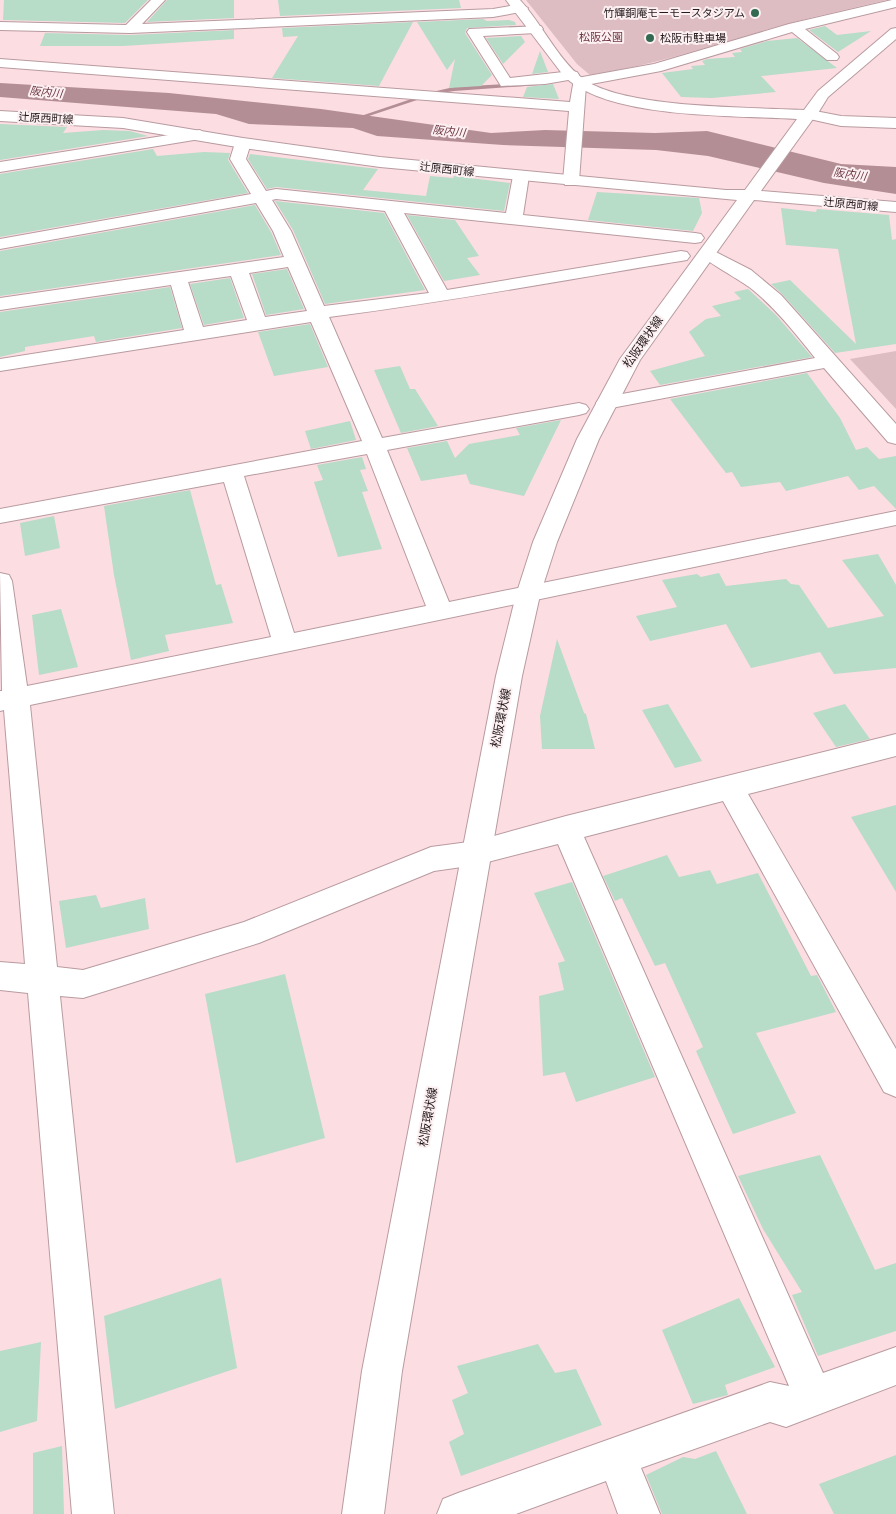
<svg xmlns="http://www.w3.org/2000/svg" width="896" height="1514" font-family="Overpass,'Noto Sans JP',sans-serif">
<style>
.green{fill:#debdc2}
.water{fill:#b48e95}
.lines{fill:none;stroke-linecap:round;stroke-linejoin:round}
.stream{fill:#b48e95;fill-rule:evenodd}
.building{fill:#b7dcc8}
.street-casing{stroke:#b89ba0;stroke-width:2}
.secondary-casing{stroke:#b89ba0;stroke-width:2}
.street{fill:#fff;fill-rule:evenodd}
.secondary{fill:#fff;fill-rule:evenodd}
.poi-dot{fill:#326950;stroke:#fdf0f2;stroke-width:2}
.labels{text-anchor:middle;stroke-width:4;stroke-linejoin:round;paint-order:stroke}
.far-poi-label{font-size:11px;fill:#251b1d;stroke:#fdf0f2;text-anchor:end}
.far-park-label{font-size:11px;fill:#6c3743;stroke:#fdf0f2}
.far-water-label{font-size:11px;font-style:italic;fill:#693440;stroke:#fdf0f2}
.far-street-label{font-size:11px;fill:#251b1d;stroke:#fdf0f2}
.street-label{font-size:12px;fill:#251b1d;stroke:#fdf0f2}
</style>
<rect width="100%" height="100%" fill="#fcdde2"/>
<!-- green -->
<path class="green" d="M526 0H887C854 8 820 15 787 24 721 42 658 65 590 75L577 64Z
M896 351V409L850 359Z"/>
<!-- water -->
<path class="water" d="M0 83 169 93 321 109 491 133 545 130 655 133 707 131 841 164 896 167V194L824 183 708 156 656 150 503 145 377 136 353 128 249 124 216 114 0 97Z"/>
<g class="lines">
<!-- stream -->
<path class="stream" d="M538 82 541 84 540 85 454 91 435 94 357 120 352 119 432 92 454 87Z"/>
</g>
<!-- building -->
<path class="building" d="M4 0H148L125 23 3 20Z
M167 0H234V18L147 22Z
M278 0H459L461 8 280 16Z
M483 19 487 21 509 20 515 22 516 25 467 28 465 33 492 75 481 86 449 88 455 59 447 70 417 22Z
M413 22 379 86 272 78 298 36 283 37 282 28Z
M825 26 837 35 871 31 838 52 809 30Z
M234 30V39L123 46H40L45 33 130 35Z
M521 36 525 42 503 64 486 38Z
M797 38 837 68 761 76 776 92 712 98 681 97 662 73 693 69 691 66 705 65 702 61 707 59 735 57 732 53 742 52 740 49 767 41Z
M540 51 548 72 532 74Z
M553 84 559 99 523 97 527 87Z
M0 124 67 127 63 133 103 130 130 131 148 136 0 160Z
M153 149 157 156 204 152 230 153 228 160 248 193 0 237V174Z
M250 154 378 169 363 190 426 196 430 176 453 178 454 176 510 183 504 211 276 187 267 189 248 159Z
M597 192 699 198 702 213 693 231 588 220Z
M275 201 384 213 425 290 325 304 293 230Z
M255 205 271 232 281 255 0 296V251Z
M781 208 816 212 817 209 889 215 892 240 896 239V344L835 353 782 294 771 284 790 280 856 344 838 249 786 245Z
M407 215 455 220 479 256 467 258 480 275 444 281Z
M287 269 304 309 266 315 252 274Z
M230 278 244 318 204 325 190 284Z
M170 287 182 328 96 342 94 336 25 347V351L0 357V312Z
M748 289 776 315 812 357 660 385 650 371 705 356 689 332 706 319 721 316 712 306 741 299 734 292Z
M310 324 328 367 274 376 258 332Z
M400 366 410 389H415L438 426 401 433 374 370Z
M807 373 840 418 856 450 867 447 879 459 896 456V509L874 486 859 490 848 476 786 491 780 482 741 487 732 472 726 473 719 464 670 399Z
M561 420 524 496 470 484 466 474 421 481 407 448 447 441 455 458 469 444 520 435 516 428Z
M350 421 356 440 311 449 305 431Z
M362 457 366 469 360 470 368 491 362 492 382 549 338 557 314 482 323 480 317 465Z
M190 490 216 585 221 584 233 623 165 635 169 651 131 660 114 575 104 506Z
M54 516 60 548 25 556 20 523Z
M878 554 896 585V668L834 674 820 652 751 668 726 624 650 641 636 616 677 607 662 580 697 574 701 577 719 573 726 586 786 579 791 584 799 585 828 628 884 616 842 560Z
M61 609 78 667 39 675 32 615Z
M557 639 584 713 586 714 595 749H542L540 716Z
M668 704 702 761 675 768 642 710Z
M845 704 870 739 836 747 813 713Z
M896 805V892L851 817Z
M667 855 679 877 710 870 717 884 758 873 811 976 817 975 836 1012 756 1033 796 1113 733 1134 696 1051 703 1047 665 963 655 966 622 898 615 901 603 876Z
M572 882 655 1077 576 1102 565 1072 543 1076 539 996 564 990 558 963 565 961 534 893Z
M96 895 101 908 145 898 149 929 66 948 59 901Z
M285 974 325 1138 236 1163 205 994Z
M820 1155 875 1270 896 1263V1331L818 1356 792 1295 802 1292 763 1229 738 1176Z
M221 1278 237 1368 115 1409 104 1316Z
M739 1298 775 1367 725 1385 728 1395 693 1404 662 1330Z
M41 1342 37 1421 0 1432V1351Z
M538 1344 555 1373 576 1369 602 1425 461 1476 449 1442 464 1434 452 1400 468 1393 457 1366Z
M62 1446 64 1514H33V1453Z
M716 1451 747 1514H662L646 1475 683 1457 695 1459Z
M896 1455V1514H834L819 1484Z"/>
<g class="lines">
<defs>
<path id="street" d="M151 0H165L142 24 493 9 521 4 528 8 526 11 493 17 130 33 0 30V22L126 25Z
M892 0H896V7L805 29 837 54 839 57 837 60H827L792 32 661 71 586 85 579 181 577 185H565L563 181 569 111 0 67V59L570 102 574 79 545 84 501 86 467 32 469 29 541 26 543 29 536 33 483 36 510 78 572 71 577 72 579 75 577 78 654 64 789 24Z
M810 110 841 116 896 118V128L841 126 805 118 802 115 805 112Z
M200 130 208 135 206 138 0 172V162Z
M243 138 251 143 246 159 266 191 276 189 506 213 513 176 515 172H527L529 176 523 215 695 233 701 234 704 238 701 242 695 243 404 213 447 290 681 251 687 252 690 256 687 260 681 261C563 280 447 302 329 317L382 438 579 403 586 405 589 409 586 413 579 415 387 450 449 602 896 511V525L30 705 57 967 83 970 244 922 431 847 476 841 566 816 896 734V756L748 794 896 1049V1097L884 1092 723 801 584 837 823 1373 896 1347V1385L786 1427 770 1422 641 1468 660 1514H618L606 1481 516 1514H437L443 1499 458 1493 770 1382 789 1386 558 844 476 865 434 871 259 943 83 998 60 996 114 1514H72L28 993 0 990V962L25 964 4 710 0 711V691H2L0 573 9 575 12 581 27 686 271 637 224 482 0 523V509L362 441 311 322 0 371V359L184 330 171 285 0 310V298L284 257 273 231 256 203 0 249V239L251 194 230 159 235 143ZM276 199 385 211 429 293 324 306 291 231 272 200ZM288 267 307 311 265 317 249 273ZM231 276 247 320 203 327 188 282ZM367 454 426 606 294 633 244 476Z
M708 248 751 270 781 295 896 424V444L888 442 824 368 606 409 599 407 596 403 599 399 606 397 815 358C796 334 776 309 753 290 741 280 704 261 699 253L702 249Z"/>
<path id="secondary" d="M506 0H520C542 24 557 58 582 78 622 109 751 107 804 110L818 91 891 29 896 28V39L828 97 815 118 813 119 761 191 896 202V212L754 200 640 360 599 439 557 542 540 595 522 676 402 1371 384 1514H342L362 1371 496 676 516 595 533 542 577 439 620 359 737 200 380 167 243 148 123 128 0 121V111L123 118 243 138 380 157 726 190H745L797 119C736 115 606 120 563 75Z"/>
</defs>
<!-- street casing -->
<use href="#street" class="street-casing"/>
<!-- secondary casing -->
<use href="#secondary" class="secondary-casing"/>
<!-- street -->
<use href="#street" class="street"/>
<!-- secondary -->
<use href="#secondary" class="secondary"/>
</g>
<!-- markers -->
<g class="poi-dot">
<circle cx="755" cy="13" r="5"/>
<circle cx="650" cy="38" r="5"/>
</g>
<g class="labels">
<!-- far-poi labels -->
<g class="far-poi-label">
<text x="745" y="17">竹輝銅庵モーモースタジアム</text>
<text x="660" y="42" text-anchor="start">松阪市駐車場</text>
</g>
<!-- far-park labels -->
<g class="far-park-label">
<text x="601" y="41">松阪公園</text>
</g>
<!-- far-water labels -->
<g class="far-water-label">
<text transform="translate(46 92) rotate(6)" y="4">阪内川</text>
<text transform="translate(449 131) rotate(6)" y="4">阪内川</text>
<text transform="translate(850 174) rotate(8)" y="4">阪内川</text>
</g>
<!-- far-street labels -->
<g class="far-street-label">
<text transform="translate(46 118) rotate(3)" y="4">辻原西町線</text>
<text transform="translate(447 169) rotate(6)" y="4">辻原西町線</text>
<text transform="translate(851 204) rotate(5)" y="4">辻原西町線</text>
</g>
<!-- street labels -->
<g class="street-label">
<text transform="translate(643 342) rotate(-55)" y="4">松阪環状線</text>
<text transform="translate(501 718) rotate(-79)" y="4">松阪環状線</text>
<text transform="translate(428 1117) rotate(-80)" y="4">松阪環状線</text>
</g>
</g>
</svg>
